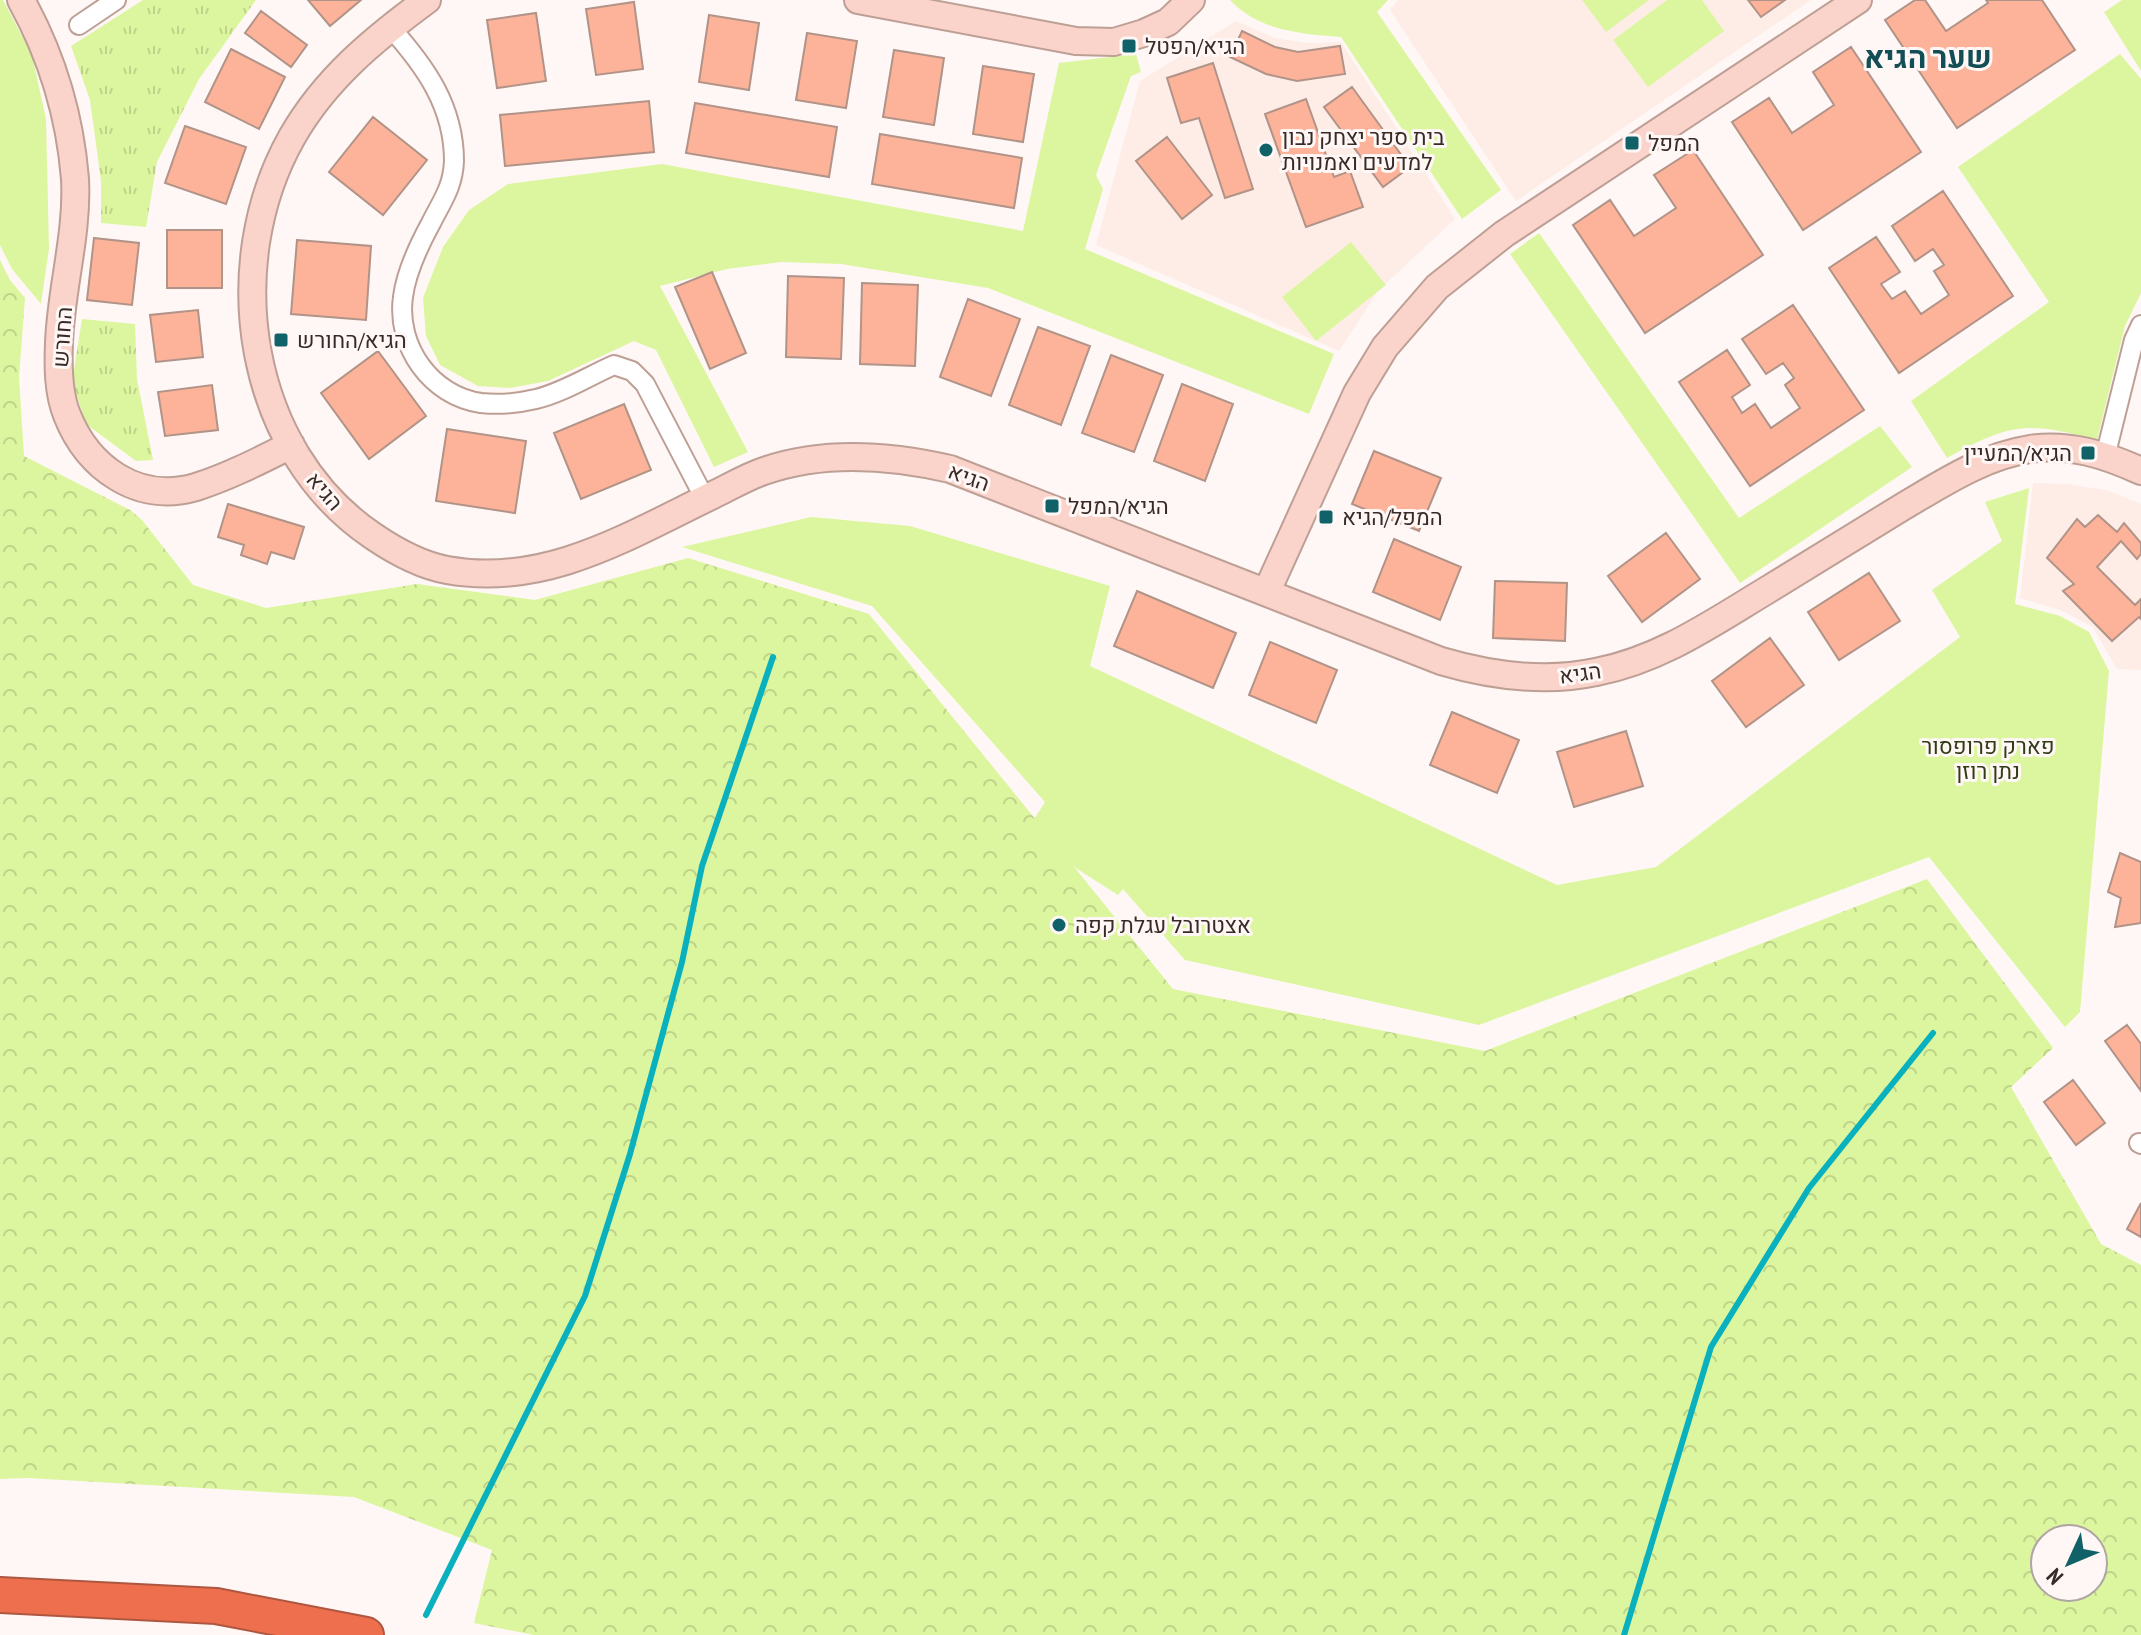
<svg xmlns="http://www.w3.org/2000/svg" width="2141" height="1635" font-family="'PT Sans Narrow',Heebo,sans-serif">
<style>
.built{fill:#feede7}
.grass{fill:url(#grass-tufts)}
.forest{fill:url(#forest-crowns);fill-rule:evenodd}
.park{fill:#dcf69f}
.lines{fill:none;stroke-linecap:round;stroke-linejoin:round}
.stream{stroke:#09b0bd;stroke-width:6}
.building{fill:#fcb399;stroke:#b19388;stroke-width:2}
.street-casing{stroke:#be9f95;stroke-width:22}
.secondary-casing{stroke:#be9f95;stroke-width:30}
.highway-casing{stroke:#ae5740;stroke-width:38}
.street{stroke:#fff;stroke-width:18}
.secondary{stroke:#fad4ca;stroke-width:26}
.highway{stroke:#ee6f4d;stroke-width:34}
.poi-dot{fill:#116169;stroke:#fef7f5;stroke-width:3}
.labels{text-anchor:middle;stroke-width:6;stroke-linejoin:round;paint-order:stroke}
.poi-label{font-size:22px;fill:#382b27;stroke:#fef7f5;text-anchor:start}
.street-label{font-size:22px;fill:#382b27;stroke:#fef7f5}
.park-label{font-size:22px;fill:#313b16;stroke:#fef7f5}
.district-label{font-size:30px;font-weight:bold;fill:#114e55;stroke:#fef7f5}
</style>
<defs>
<pattern id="grass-tufts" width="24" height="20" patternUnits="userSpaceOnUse" patternTransform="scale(2)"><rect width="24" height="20" fill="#dcf69f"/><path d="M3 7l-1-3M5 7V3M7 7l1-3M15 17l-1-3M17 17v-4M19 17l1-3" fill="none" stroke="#bed389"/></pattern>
<pattern id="forest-crowns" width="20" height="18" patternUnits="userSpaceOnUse" patternTransform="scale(2)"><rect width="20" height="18" fill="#dcf69f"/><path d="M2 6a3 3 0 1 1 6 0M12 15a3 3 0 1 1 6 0" fill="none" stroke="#bed389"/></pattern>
</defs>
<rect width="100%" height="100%" fill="#fef7f5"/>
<!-- built -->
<path class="built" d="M1398 0H1811L1516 201 1390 10Z
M1236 21 1275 38 1306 43 1341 42 1455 219 1378 291 1339 351 1096 245 1140 81Z
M2033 483 2066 484 2106 490 2141 504V670L2117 669 2093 627 2060 610 2020 598Z"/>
<!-- grass -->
<path class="grass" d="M143 0H256L199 79 157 162 146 227 101 223V181L90 100 71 46Z
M82 319 135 324 137 379 153 460 136 461 86 424 72 382Z"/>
<!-- forest -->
<path class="forest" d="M0 260 10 280 25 298 19 377 24 456 130 510 142 520 193 585 266 608 417 584 535 600 688 558 869 614 1173 989 1485 1051 1927 879 2053 1048 2011 1087 2101 1244 2141 1265V1635H534L474 1623 492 1550 354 1497 28 1478 0 1479ZM2045 1539H2093V1587H2045Z"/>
<!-- park -->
<path class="park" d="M0 0H3L32 55 46 119 49 249 41 304 12 269 0 245Z
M1230 0H1388L1377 12 1501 190 1462 219 1341 37C1301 34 1259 31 1230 0Z
M1582 0H1649L1606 32Z
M1667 0H1702L1724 31 1648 87 1613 40Z
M2122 0H2141V71L2104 12Z
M1136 54 1141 72 1131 76 1096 175 1103 189 1085 249 1334 354 1309 414 988 288 841 264 781 262 727 269 660 286 748 452 714 467 656 350 634 341 548 381 510 388 478 386 440 365 426 336 423 298 443 247 469 210 508 184 662 164 1023 231 1059 63Z
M2120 54 2141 79V293L2125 326 2097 440C2026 421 2011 423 1947 458L1911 401 2049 302 1958 167Z
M1539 233 1739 518 1880 426 1912 467 1740 583 1510 254Z
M1351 242 1386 285 1316 341 1282 297Z
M2029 488 2015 604 2060 616 2089 632 2109 671 2080 1012 2065 1027 1929 857 1479 1025 1185 960 1123 889 1118 895 1024 835 1045 802 872 606 682 547 811 517 910 526 1110 586 1090 666 1557 885 1656 867 1960 637 1932 590 2002 541 1985 502Z"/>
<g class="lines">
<!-- stream -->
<path class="stream" d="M426 1615 585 1296 630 1154 682 962 702 866 773 657
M1624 1635 1711 1347 1809 1188 1933 1033"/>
</g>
<!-- building -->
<path class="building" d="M308 0H361L330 26Z
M1748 0H1785L1761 17Z
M1915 0H1925L1946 31 1988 3 1986 0H2042L2075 50 1957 128 1885 20Z
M634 2 643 69 596 75 586 9Z
M261 11 307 45 291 67 245 33Z
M536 13 546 81 497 88 487 20Z
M709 15 759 23 749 90 699 82Z
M1242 31 1275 47 1298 52 1340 46 1345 74 1297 81 1266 74 1230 57Z
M807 33 857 41 846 108 796 100Z
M1851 47 1921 152 1803 230 1732 122 1769 98 1792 133 1834 105 1813 72Z
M231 49 285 77 259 129 205 102Z
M894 50 944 58 934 125 883 117Z
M1213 63 1253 189 1225 198 1199 118 1181 123 1167 78Z
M983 66 1034 74 1023 142 973 134Z
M1352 87 1410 167 1383 187 1324 107Z
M1306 99 1334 177 1350 171 1363 207 1306 227 1265 114Z
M649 101 654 152 505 166 500 115Z
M695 103 837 127 829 177 686 153Z
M373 117 427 160 383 215 329 172Z
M185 126 246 147 226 204 165 183Z
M880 134 1022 158 1014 208 872 184Z
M1167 137 1212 195 1182 219 1136 161Z
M1693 150 1763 255 1645 333 1573 225 1610 200 1634 236 1676 208 1654 175Z
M1943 191 2013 296 1899 373 1829 268 1876 237 1900 272 1881 284 1892 299 1905 291 1921 314 1949 295 1934 271 1944 265 1933 249 1915 261 1892 226Z
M167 230H222V288H167Z
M94 238 139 243 132 305 87 300Z
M297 240 371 246 366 320 291 314Z
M712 272 746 353 710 369 675 287Z
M788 276 844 278 841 359 786 357Z
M862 283 918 285 915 366 860 364Z
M968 299 1020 319 991 396 940 377Z
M1793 305 1864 410 1750 486 1679 382 1727 350 1750 385 1732 397 1742 413 1755 404 1771 428 1800 408 1785 385 1794 378 1783 363 1766 374 1742 339Z
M198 310 203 357 156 362 150 315Z
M1038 327 1090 346 1061 425 1009 405Z
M378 351 426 416 369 459 321 393Z
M1111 355 1163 375 1134 452 1082 433Z
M1182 384 1233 404 1205 481 1154 461Z
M212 385 218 430 165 436 158 392Z
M624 404 651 470 581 499 554 433Z
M447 429 526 441 515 513 436 501Z
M1374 451 1441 478 1419 531 1352 504Z
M228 504 304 527 294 559 271 552 267 564 241 555 244 545 218 537Z
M2098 515 2117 532 2124 523 2141 543V554L2137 559 2121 541 2097 567 2135 605 2141 599V619L2139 617 2112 641 2063 591 2074 584 2047 558 2077 519 2085 527Z
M1666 533 1700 579 1642 622 1608 576Z
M1394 539 1461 567 1440 620 1373 592Z
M1869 573 1900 621 1839 660 1808 612Z
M1495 581 1567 583 1565 641 1493 638Z
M1137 591 1236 633 1213 688 1114 646Z
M1770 638 1804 685 1746 727 1712 681Z
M1270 642 1337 670 1316 723 1249 695Z
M1452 712 1519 740 1497 793 1430 765Z
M1626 731 1643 786 1574 807 1557 752Z
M2120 853 2141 862V923L2115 927 2121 898 2108 892Z
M2127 1025 2141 1044V1091L2105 1041Z
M2073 1080 2105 1123 2076 1145 2044 1102Z
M2141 1203V1237L2127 1229Z"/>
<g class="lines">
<defs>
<path id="street" d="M79 25 116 0
M390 27C425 66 454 106 454 161 453 187 442 201 431 223 419 245 406 272 403 297 396 346 431 396 481 403 499 405 519 403 536 399 562 393 589 376 614 365L632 371 645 384 705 499
M2105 457 2134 340 2141 325
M2139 1143 2141 1144"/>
<path id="secondary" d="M21 0C52 56 70 116 75 179 78 234 61 288 59 343 58 366 58 393 67 415 88 468 138 504 196 487 228 477 261 460 291 445
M427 0C374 39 325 79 292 137 219 266 247 451 373 536 395 551 420 565 447 570 545 588 628 536 713 495 730 487 746 477 764 471 824 450 889 455 950 469L1441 661C1492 676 1544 683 1596 672 1659 660 1711 624 1764 592 1811 563 1857 535 1904 506 1943 483 1984 456 2030 449 2069 443 2106 455 2141 471
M858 0 1076 41 1114 42 1144 33 1168 22 1191 0
M1267 591 1357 393 1385 347 1437 287 1504 234 1858 0"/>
<path id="highway" d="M0 1595 216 1606 366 1635"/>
</defs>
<!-- street casing -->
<use href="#street" class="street-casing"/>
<!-- secondary casing -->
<use href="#secondary" class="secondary-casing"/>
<!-- highway casing -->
<use href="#highway" class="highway-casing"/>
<!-- street -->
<use href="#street" class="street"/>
<!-- secondary -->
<use href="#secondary" class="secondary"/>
<!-- highway -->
<use href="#highway" class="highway"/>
</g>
<!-- markers -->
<g class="poi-dot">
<rect x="1121" y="38" width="16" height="16" rx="4"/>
<rect x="1624" y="135" width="16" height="16" rx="4"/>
<circle cx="1266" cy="150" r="8"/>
<rect x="273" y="332" width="16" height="16" rx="4"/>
<rect x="2080" y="445" width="16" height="16" rx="4"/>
<rect x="1044" y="498" width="16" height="16" rx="4"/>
<rect x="1318" y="509" width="16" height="16" rx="4"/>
<circle cx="1059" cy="925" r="8"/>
</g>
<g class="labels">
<!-- poi labels -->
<g class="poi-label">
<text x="1145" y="54">הגיא/הפטל</text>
<text x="1282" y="145">בית ספר יצחק נבון<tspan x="1282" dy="25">למדעים ואמנויות</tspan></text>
<text x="1648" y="151">המפל</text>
<text x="297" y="348">הגיא/החורש</text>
<text x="2072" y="461" text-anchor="end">הגיא/המעיין</text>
<text x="1068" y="514">הגיא/המפל</text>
<text x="1342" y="525">המפל/הגיא</text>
<text x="1075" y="933">אצטרובל עגלת קפה</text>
</g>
<!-- street labels -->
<g class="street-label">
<text transform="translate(62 337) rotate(-86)" y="8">החורש</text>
<text transform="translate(969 477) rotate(20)" y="8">הגיא</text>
<text transform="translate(325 491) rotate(49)" y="8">הגיא</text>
<text transform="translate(1580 673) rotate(-8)" y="8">הגיא</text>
</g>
<!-- park labels -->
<g class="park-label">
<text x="1988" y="754">פארק פרופסור<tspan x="1988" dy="25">נתן רוזן</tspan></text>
</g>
<!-- district labels -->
<g class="district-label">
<text x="1928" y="68">שער הגיא</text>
</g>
</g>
<!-- north arrow -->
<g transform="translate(2069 1563) rotate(226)"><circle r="38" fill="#fef7f5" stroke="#afa5a3" stroke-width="2"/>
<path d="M0-6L14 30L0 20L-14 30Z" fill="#116169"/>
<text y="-12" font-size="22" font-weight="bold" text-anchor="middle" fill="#382b27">N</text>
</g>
</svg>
